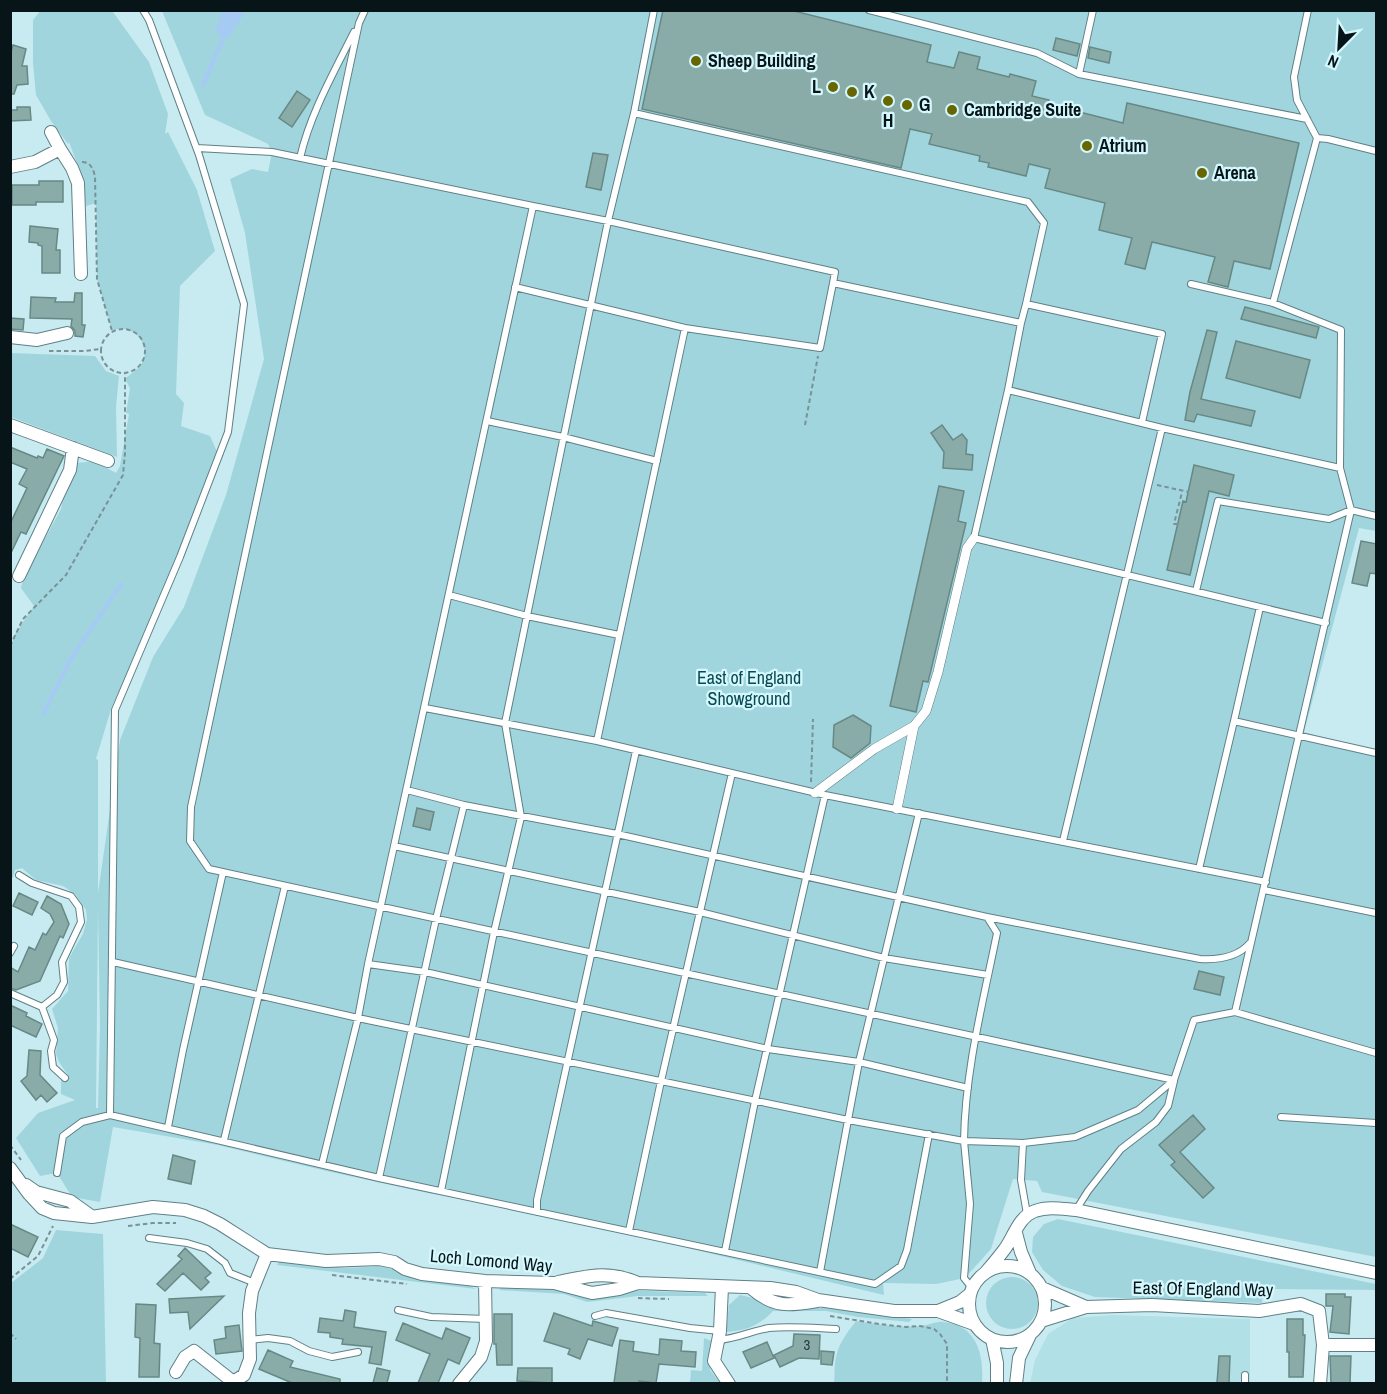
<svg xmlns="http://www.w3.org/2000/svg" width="1387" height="1394" font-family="'Archivo Narrow',sans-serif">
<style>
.built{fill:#b2e0e7}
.green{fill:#a1d5de;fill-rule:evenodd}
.water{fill:#a5cbf3}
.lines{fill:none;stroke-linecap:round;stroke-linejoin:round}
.stream{stroke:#a5cbf3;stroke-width:4.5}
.building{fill:#8aaca9;stroke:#678985;stroke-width:1.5}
.service-casing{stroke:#5f8086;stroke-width:8}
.pedestrian-casing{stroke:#5f8086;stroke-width:10}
.minor-casing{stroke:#5f8086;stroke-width:14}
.path{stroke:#789297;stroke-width:2;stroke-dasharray:4.5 3;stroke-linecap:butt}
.service{stroke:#fff;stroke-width:6}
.pedestrian{stroke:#fff;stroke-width:9}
.minor{stroke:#fff;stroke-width:12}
.poi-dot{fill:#686600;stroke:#d4f8fe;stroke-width:2}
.labels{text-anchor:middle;stroke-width:4.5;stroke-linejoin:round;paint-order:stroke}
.number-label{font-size:15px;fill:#283b3c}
.poi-label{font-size:18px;font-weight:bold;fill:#081518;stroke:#d4f8fe;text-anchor:start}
.park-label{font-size:18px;fill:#0b4951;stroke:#d4f8fe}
.street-label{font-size:18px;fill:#081518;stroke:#d4f8fe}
</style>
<rect width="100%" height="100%" fill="#c7ebf1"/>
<!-- built -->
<path class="built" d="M1113 1315 1250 1319V1383L1030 1384 1035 1360 1048 1334 1073 1318Z"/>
<!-- green -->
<path class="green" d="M95 10 113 12 149 62 168 114 165 134 168 132 197 190 215 251 180 286 176 394 184 403 181 426 210 436 219 456 161 602 112 706 96 759 98 760V893L120 740 153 657 184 607 226 495 264 359 245 233 230 179 252 169 268 172 272 152 268 144 205 115 162 11H1376V531L1359 528 1304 732 1376 751V1257L1042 1192 1037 1181 1013 1179 991 1249 965 1278 936 1284 883 1283 884 1295 537 1212 428 1193 322 1170 218 1145 113 1127 100 1202 72 1197 57 1173 40 1176 16 1138 38 1113 75 1100 61 1094V1079L68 1075 59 1062 56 1054 58 1028 52 1009 68 991 69 958 83 934 87 919 86 910 75 894 63 886 36 880 22 868 15 870 13 877 11 879V648L15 634 34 606 21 588 23 579 61 509 70 464 94 461 116 473 120 466 129 414 126 413 130 388 125 379C130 374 139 369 142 363 152 343 131 322 112 331L97 279 96 203 86 206 80 171 69 142 68 144 51 121 36 95 33 63V20L40 11ZM98 908 100 1026 98 1108H96Z
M10 353 95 356 106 371 119 376 116 407 117 457 11 417Z
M1058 1219 1376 1284V1290L1263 1289 1262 1303 1095 1297 1062 1286 1043 1270 1032 1252 1033 1237 1044 1224Z
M56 1230 103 1234 106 1383H11V1283L43 1258Z
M288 1261 346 1268 382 1266 423 1279 470 1286 476 1289 277 1265 279 1262Z
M986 1303a26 26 0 1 1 52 0a26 26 0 1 1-52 0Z
M503 1286 705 1293 708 1296H638L587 1302 564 1294 499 1290Z
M740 1295 757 1299 776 1307 836 1308 912 1319 909 1322 858 1317 826 1311H773C760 1325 746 1331 726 1332L729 1305Z
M856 1321C876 1324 899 1328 920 1326 928 1326 936 1321 943 1322 977 1325 984 1354 982 1383H834C835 1377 834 1370 835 1364 836 1347 846 1334 856 1321Z
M704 1338 712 1341 710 1370 720 1383 690 1384 691 1370 702 1371Z"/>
<!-- water -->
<path class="water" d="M222 11H246L229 37H224L215 32Z"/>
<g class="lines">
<!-- stream -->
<path class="stream" d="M203 85 226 32
M43 714 70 660 121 584"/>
</g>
<!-- building -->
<path class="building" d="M663 10H790L931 45 927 62 954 68 959 52 980 57 977 69 1009 77 1010 74 1036 81 1032 96 1049 100 1048 104 1123 123 1127 103 1299 143 1270 269 1234 261 1228 287 1208 282 1215 257 1152 242 1145 269 1125 264 1132 238 1099 230 1105 203 1045 188 1050 169 1029 164 1026 176 988 167 989 163 979 161 980 156 929 144 932 134 910 129 901 168 642 109Z
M1056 38 1080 44 1077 56 1053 50Z
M13 45 26 49 22 66H27L28 84 17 85 14 94H10V55Z
M1090 47 1111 52 1109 63 1088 58Z
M297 91 310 100 292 127 279 118Z
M17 107H30L31 120 10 121V110H17Z
M593 153 608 155 601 190 586 187Z
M39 181H63V202H36V205H12V185H39Z
M30 226 58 229 56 250H60V273H42V246L38 245V243L29 242Z
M75 293H82V325H85L83 337 75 336V331L71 326 72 319 30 318 31 297 56 298 55 302H74Z
M1245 307 1319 327 1316 338 1241 319Z
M10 318 24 319 23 330 10 329Z
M1207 330 1217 332 1201 399 1255 411 1251 426 1197 414 1194 422 1185 420 1190 392Z
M1236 341 1310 360 1300 398 1226 378Z
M942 425 953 440 962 434 967 440 966 454 973 455 972 470 943 468 944 452 931 433Z
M10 447 37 458 38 456 43 458 47 449 64 456 26 534 21 532 10 555V524L27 488 19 484 27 469 10 462Z
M1194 465 1234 475 1229 496 1209 491 1190 575 1167 570 1183 501 1186 502Z
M939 486 964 491 958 521 966 523 931 670 928 682 923 681 916 712 890 706Z
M1361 541 1377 544V574L1370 573 1367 586 1352 583Z
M853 715 871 726 870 743 851 758 833 747 834 725Z
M417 808 434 812 430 830 413 826Z
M19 893 38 902 32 915 13 906Z
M47 896 61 904 69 924 63 938 60 936 40 981 16 990 10 988V967L18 972 29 947 35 950 43 933 46 935 54 922 50 914 41 908Z
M1199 971 1224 977 1220 995 1194 989Z
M10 1005 27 1013 26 1016 42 1024 36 1037 10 1025Z
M29 1050 41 1051 40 1075 57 1093 47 1102 41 1095 36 1100 21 1081 27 1076Z
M1193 1115 1205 1129 1180 1152 1214 1188 1203 1198 1171 1165 1175 1162 1159 1145Z
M173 1155 195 1161 191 1184 168 1179Z
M10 1224 38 1237 28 1257 10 1248Z
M185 1248 211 1273 205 1278 209 1282 201 1290 183 1273 165 1291 157 1284 182 1259 178 1256Z
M1326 1294H1345V1297H1351L1349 1334 1330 1332 1333 1306H1326Z
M224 1296 190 1329 188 1312 170 1313 169 1299Z
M136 1304 156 1305 154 1343 160 1344 159 1377H139L140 1338 135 1337Z
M345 1310 356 1312 354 1327 386 1332 381 1365 369 1363 372 1347 342 1344 343 1339 330 1337V1333L318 1332 320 1318 343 1321Z
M554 1313 592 1326 593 1321 618 1328 612 1346 588 1339 580 1359 568 1354 570 1349 544 1341Z
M494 1314H512V1365H497L496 1344H494Z
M1287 1319H1303V1335H1305L1303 1377H1289V1352H1287Z
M403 1323 442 1339 446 1328 470 1338 459 1364 448 1359 438 1383H418L430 1354 396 1340Z
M239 1325 242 1351 216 1354 214 1340 226 1338 225 1327Z
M794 1334 820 1335 819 1359 799 1358 780 1367 774 1355 793 1346Z
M660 1339 682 1341 681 1351 696 1352 695 1367 659 1364 656 1383 639 1381V1383H614L620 1340 634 1342 633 1351 659 1355Z
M767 1342 774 1358 751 1368 743 1352Z
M268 1350 293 1361 290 1367 340 1379V1383H292L259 1369Z
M821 1351 834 1352 832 1365 821 1364Z
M1219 1356H1230L1229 1383H1217Z
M1330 1356H1351L1350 1383H1331Z
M377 1368 390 1371 387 1383H373Z
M518 1368H552V1383L517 1381Z"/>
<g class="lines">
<defs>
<path id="service" d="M143 10 149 20 199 155 244 304 228 432 180 557 115 710 110 1115 379 1178 875 1284 901 1266 907 1250 929 1134
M365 10 359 23 191 807 190 841 209 869 1174 1080 1194 1020 1235 1012 1376 1053
M869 10 1037 53 1079 74 1307 119
M1308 10 1294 77 1297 100 1317 138
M1079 74 1093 10
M634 113 1028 202 1044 223 1026 304
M197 148 272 152 533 206
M300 158C310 114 334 72 354 32
M1191 284 1273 303
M515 287 685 328 597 741
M1021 323 1026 304 1162 334 1142 422
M685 328 820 348 833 283 1021 323 1008 390 974 538 1326 623
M1008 390 1162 428 1340 468
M487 421 563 437 657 461
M1196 591 1218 501 1329 519 1351 510 1376 516
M449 595 527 616 619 635
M1260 607 1234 721 1376 753
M425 708 597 741 825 795 1266 882
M407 790 464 805
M919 813 859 1062 848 1120 964 1141 970 1204 964 1278 972 1288
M1063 841 1162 428
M394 846 533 206 608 221 835 272 833 283
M1199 869 1234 721
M19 875 32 883 71 896 79 907 81 922 62 962 64 982 57 995 42 1007
M1264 890 1376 913
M987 917 1200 959C1218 960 1238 957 1250 943
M10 953 14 946
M113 962 358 1018 848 1120 820 1272
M10 993 42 1007 54 1040 51 1051 53 1067 65 1078
M1235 1012 1351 510 1340 468 1341 330 1273 303 1317 138 1328 139 1376 151
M968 1088 859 1062 768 1049 425 972 368 964 394 846 700 912 884 958 988 975
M1281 1117 1376 1123
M168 1127 183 1050 223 872
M224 1140 285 886
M1023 1143 1075 1137 1138 1110 1174 1080
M322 1164 358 1018 368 964
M57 1173 63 1136 82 1122 110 1115
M379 1178 436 919 464 805 617 834 987 917 997 933C983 1002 965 1071 964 1141L1023 1143 1021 1180 1027 1214
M441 1191 494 932 521 817 505 723 608 221 634 113 654 10
M1076 1210 1088 1191 1121 1149 1156 1122 1168 1106 1174 1081
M537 1212V1200L636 751
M629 1231 661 1081 732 773
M149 1238 187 1243 207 1249 225 1263 230 1273 255 1283
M725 1251 755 1101 825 795
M398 1310 431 1317 486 1319
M595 1316 606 1313 690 1328 720 1331
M250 1340 268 1338 290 1341 309 1351 332 1357 358 1352
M718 1340C736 1339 751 1331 769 1328 791 1326 813 1328 836 1329
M1245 1375V1384"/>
<path id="pedestrian" d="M815 793 874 749 914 726 926 711 938 672 967 548 974 538
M897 809 914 726"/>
<path id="minor" d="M51 132 60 149 72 168 78 183 81 274
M10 167 35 162 60 149
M10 337 37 340 67 333
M10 425 108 461
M19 576 70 470 73 448
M10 1168 29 1194 42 1208 54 1213 92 1217 153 1207 185 1210 204 1216 220 1224 267 1254 326 1261 379 1259 394 1262 405 1269 422 1274 485 1281 554 1283 592 1293 619 1289 638 1283 770 1288 796 1292 818 1300 894 1311H938L960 1302 970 1294
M26 1185 36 1192 70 1201 91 1216
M1016 1233 1021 1252 1030 1273
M969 1304a38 38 0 1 1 76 0a38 38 0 1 1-76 0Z
M986 1272C992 1265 998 1258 1004 1250 1014 1237 1018 1217 1035 1211 1048 1206 1063 1209 1076 1210L1376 1273
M558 1282C588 1276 608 1270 638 1283
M722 1287 720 1331 714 1361 729 1384
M751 1288C774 1308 789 1306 817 1301
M1042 1288 1086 1307
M938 1311 974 1324
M1041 1321 1086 1307 1152 1305 1259 1311 1301 1304 1319 1311 1323 1345 1320 1384
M992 1339 997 1363V1384
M1323 1345H1376
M176 1372 185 1357 194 1351 232 1381
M230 1384 244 1375 250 1359 249 1313 252 1291 267 1254
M459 1384 481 1357 486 1341 485 1281
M1016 1384 1019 1358 1030 1335"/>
</defs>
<!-- service casing -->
<use href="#service" class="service-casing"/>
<!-- pedestrian casing -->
<use href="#pedestrian" class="pedestrian-casing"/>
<!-- minor casing -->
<use href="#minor" class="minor-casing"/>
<!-- path -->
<path class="path" d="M82 162C91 162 93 169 95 176L97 279 112 331
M101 351a22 22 0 1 1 44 0a22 22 0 1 1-44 0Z
M49 351H85L100 349
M805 425 818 356
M1157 485 1189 492
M1178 524H1174L1182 492
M10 646 23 619 66 575 123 475 125 453V372
M811 782 813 719
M10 1145 21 1160
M128 1226 153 1223H176
M332 1275 407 1284
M10 1279 38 1256 53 1226
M638 1298 669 1299
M830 1316 879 1324 906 1327 920 1326 934 1329 940 1334 947 1344V1384
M10 1333 16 1339"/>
<!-- service -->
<use href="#service" class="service"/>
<!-- pedestrian -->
<use href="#pedestrian" class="pedestrian"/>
<!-- minor -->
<use href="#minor" class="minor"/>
</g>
<!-- markers -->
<g class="poi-dot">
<circle cx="696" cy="61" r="6"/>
<circle cx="833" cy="87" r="6"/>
<circle cx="852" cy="92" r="6"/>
<circle cx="888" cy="101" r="6"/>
<circle cx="907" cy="105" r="6"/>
<circle cx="952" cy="110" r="6"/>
<circle cx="1087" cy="146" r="6"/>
<circle cx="1202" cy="173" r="6"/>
</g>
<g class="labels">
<!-- number labels -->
<g class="number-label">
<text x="807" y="1350">3</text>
</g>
<!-- poi labels -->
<g class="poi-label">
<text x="708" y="67">Sheep Building</text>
<text x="821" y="93" text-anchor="end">L</text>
<text x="864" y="98">K</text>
<text x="919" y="111">G</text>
<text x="964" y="116">Cambridge Suite</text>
<text x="888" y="127" text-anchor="middle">H</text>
<text x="1099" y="152">Atrium</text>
<text x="1214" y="179">Arena</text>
</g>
<!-- park labels -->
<g class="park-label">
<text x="749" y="684">East of England<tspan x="749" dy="21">Showground</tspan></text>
</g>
<!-- street labels -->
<g class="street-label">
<text transform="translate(491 1261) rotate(5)" y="6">Loch Lomond Way</text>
<text transform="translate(1203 1289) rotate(1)" y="6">East Of England Way</text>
</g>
</g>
<!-- border -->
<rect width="1387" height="1394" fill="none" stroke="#081518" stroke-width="24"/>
<!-- north arrow -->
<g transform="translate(1339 48) rotate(204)" stroke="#d4f8fe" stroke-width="4.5" paint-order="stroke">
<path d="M0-4.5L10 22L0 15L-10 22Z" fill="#081518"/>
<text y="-9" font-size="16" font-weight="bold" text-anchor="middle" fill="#081518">N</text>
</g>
</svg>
